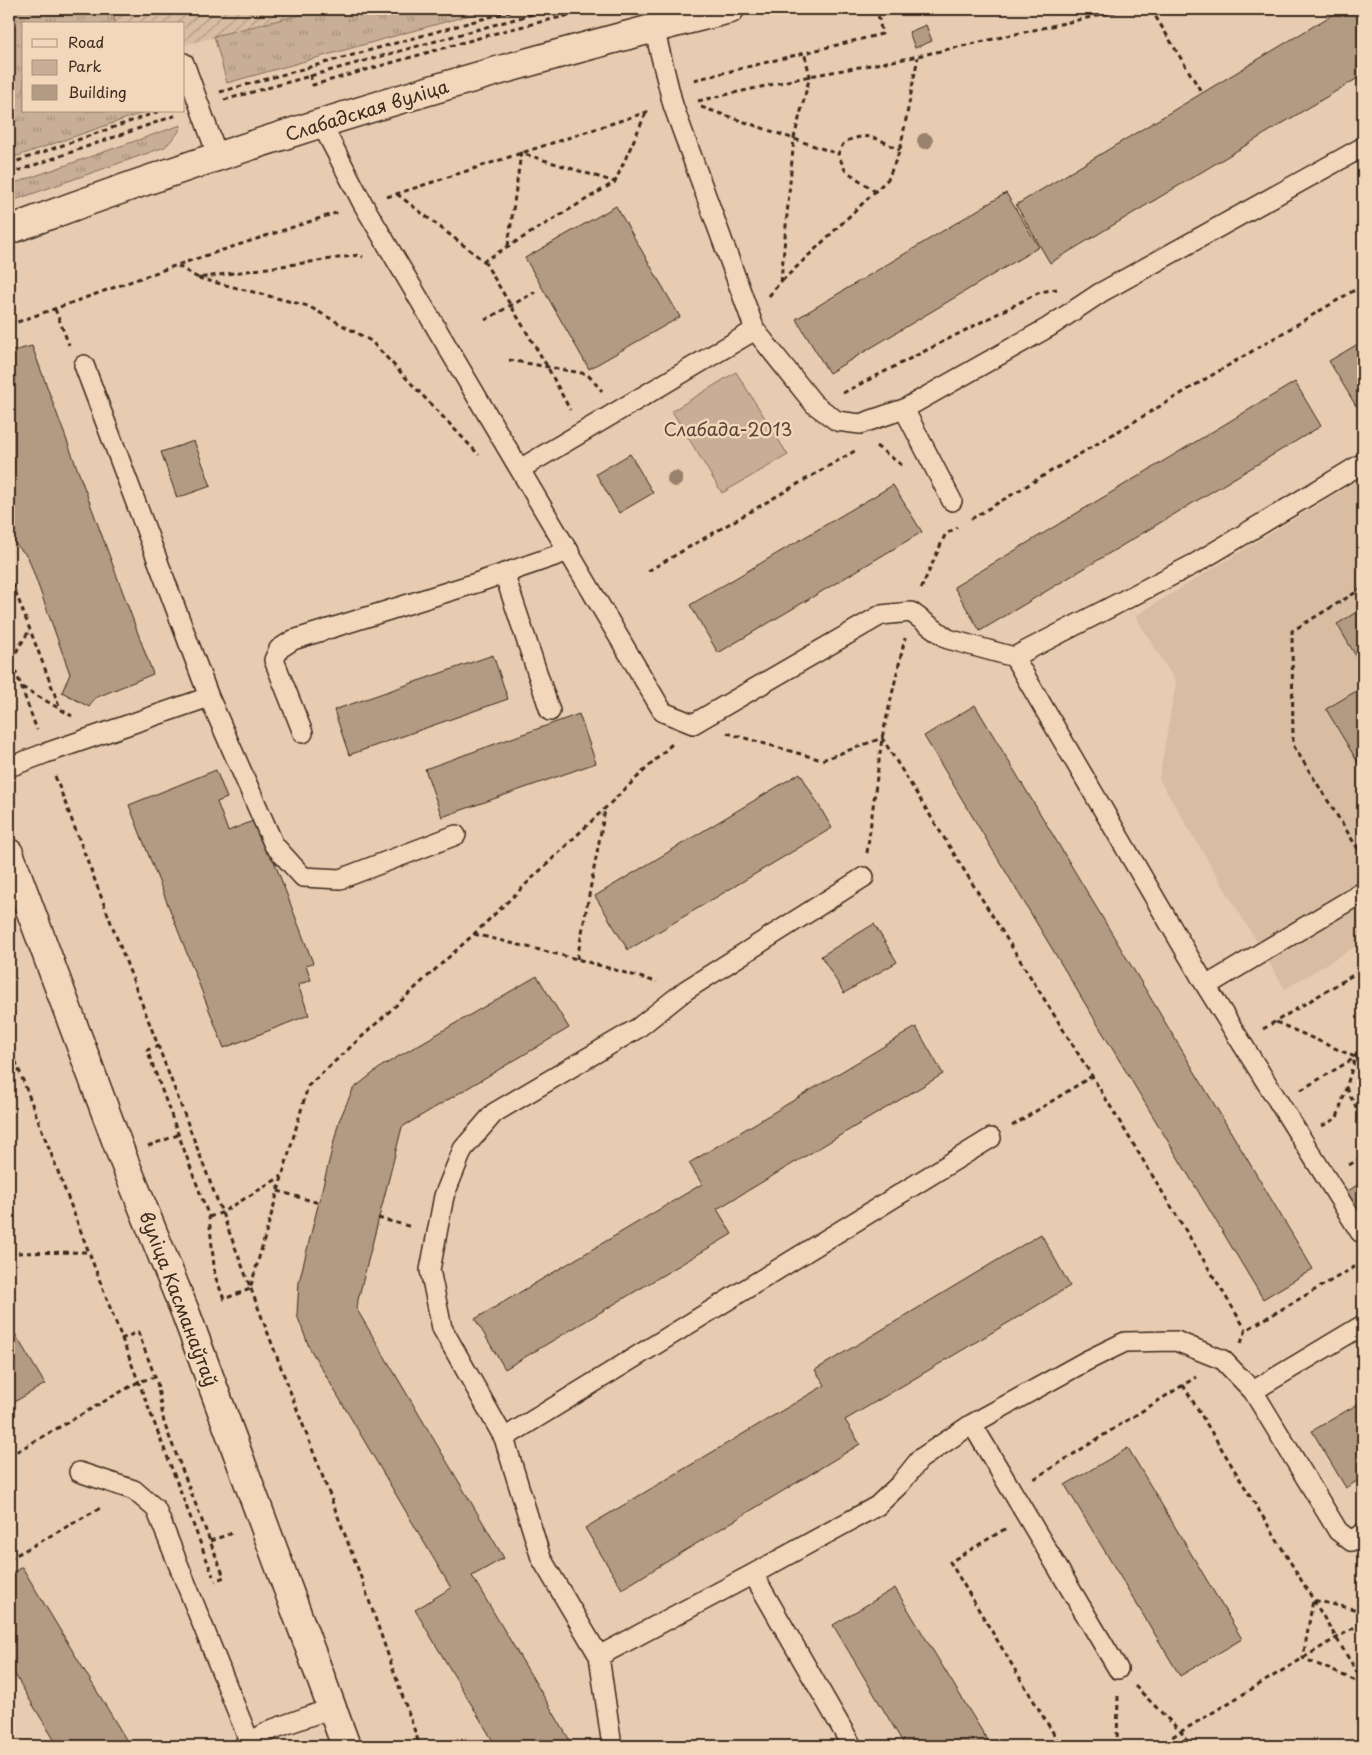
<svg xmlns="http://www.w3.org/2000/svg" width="1372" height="1755" font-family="'Playpen Sans',sans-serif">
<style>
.built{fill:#d8bda3}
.industrial{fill:url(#industrial-furrows)}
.grass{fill:url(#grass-tufts);stroke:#826c5a}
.park{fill:#c8ae96;stroke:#826c5a}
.building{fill:#b29a83;stroke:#3b2a1e}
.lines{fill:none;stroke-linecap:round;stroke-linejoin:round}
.lane-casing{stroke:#3b2a1e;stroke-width:22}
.secondary-casing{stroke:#3b2a1e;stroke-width:31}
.path{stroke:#3b2a1e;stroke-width:3;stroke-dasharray:5 4;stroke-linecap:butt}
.lane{stroke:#f3d7ba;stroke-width:19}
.secondary{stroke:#f3d7ba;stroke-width:28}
.tree{fill:#98816d}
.labels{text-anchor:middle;stroke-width:5;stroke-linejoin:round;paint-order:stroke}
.street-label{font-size:18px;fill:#3b2a1e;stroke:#f3d7ba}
.park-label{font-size:18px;fill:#574436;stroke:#f3d7ba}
</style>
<defs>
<pattern id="industrial-furrows" width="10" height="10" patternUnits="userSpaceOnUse" patternTransform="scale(1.25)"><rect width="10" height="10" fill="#d8bda3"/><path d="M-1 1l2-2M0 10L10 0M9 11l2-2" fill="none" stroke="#b09a84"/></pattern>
<pattern id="grass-tufts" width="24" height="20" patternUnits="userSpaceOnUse" patternTransform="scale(1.25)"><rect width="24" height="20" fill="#c8ae96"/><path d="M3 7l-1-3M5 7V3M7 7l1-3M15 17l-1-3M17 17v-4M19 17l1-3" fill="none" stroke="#a48e7a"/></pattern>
</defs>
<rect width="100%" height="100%" fill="#e8ccb1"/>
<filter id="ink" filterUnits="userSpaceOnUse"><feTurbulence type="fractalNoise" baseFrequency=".02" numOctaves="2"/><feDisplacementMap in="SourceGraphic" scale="10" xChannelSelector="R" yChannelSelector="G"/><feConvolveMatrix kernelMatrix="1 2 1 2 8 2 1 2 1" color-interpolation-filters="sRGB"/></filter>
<g filter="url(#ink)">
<!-- built -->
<path class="built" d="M1363 477V942L1285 989 1159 779 1176 682 1135 616Z"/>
<!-- industrial -->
<path class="industrial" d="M111 9H324L184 45V24H114Z"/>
<!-- grass -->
<path class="grass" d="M9 9H113L115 24H24V111H148L9 159Z
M324 9H491L227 83 214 36Z
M181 125 178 133 165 147 9 202V185Z"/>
<!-- park -->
<path class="park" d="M736 372 788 455 722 493 672 411Z"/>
<!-- building -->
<path class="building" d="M1342 9H1363V75L1050 263 1016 205Z
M926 25 932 41 915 48 909 32Z
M1006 193 1039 247 829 373 796 319Z
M616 206 680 317 589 369 525 258Z
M1363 341V401L1356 406 1329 361Z
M32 346 153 674 95 698 89 707 62 692 70 674 28 557 9 537 11 518 9 516V352Z
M1295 382 1321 426 980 631 954 587Z
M194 441 211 486 177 498 161 452Z
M630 454 653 493 619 513 596 474Z
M893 485 922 532 718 653 690 605Z
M1363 608V668L1337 624Z
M493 655 508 699 349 755 334 710Z
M1363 687V771L1326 709Z
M975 705 1313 1269 1263 1299 924 736Z
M579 714 596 763 442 817 425 769Z
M216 770 227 798 217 802 228 831 258 819 313 963 306 965 311 980 298 985 309 1015 224 1048 129 805Z
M800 773 832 828 628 950 595 896Z
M874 924 897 962 844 993 821 956Z
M537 976 569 1028 402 1127 356 1308 504 1558 472 1576 572 1744 567 1746H496L415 1610 451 1588 309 1347 297 1315 299 1282 339 1121 353 1089 382 1066Z
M916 1027 943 1074 717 1209 732 1234 505 1369 475 1319 702 1184 689 1163Z
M1363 1181V1223L1345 1193Z
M1041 1234 1070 1286 845 1420 860 1444 622 1589 585 1528 825 1385 815 1370Z
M9 1324 45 1384 9 1405Z
M1363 1401V1477L1346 1488 1312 1431Z
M1128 1448 1242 1639 1180 1676 1065 1485Z
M22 1567 130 1746H58L28 1697 9 1664V1575Z
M895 1588 991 1746H905L833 1625Z"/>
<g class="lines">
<defs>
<path id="lane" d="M654 28 673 105 755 330 814 404 837 421 860 424 904 409 1049 327 1100 293 1363 147
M184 63 218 157
M321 123 363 204 663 712 693 724 881 615 911 612 948 639 1014 657 1196 563 1363 463
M84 365 209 697 274 845 303 877 340 879 456 835
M904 409 952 501
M520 469 755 330
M504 573 550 711
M1014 657 1206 986 1360 1232
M303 733 274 660 279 649 293 640 476 583 569 551
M9 767 46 753 209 697
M1206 986 1363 892
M1253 1391 1363 1325
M972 1424 1118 1669
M504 1438 991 1138
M79 1472 134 1490 156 1509 250 1743
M753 1574 852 1746
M599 1656 753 1574 877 1506 900 1484 920 1459 972 1424 1086 1361 1125 1342 1176 1341 1223 1360 1253 1391 1338 1531 1351 1541 1363 1533
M243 1746 273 1729 332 1708
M612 1746 599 1656 541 1558 504 1438 442 1328 430 1270 444 1196 463 1149 494 1113 638 1028 686 990 864 877"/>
<path id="secondary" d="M9 230C244 142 486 70 730 9
M9 853 122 1156 186 1314 346 1746"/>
</defs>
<!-- lane casing -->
<use href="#lane" class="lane-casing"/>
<!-- secondary casing -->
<use href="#secondary" class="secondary-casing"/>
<!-- path -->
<path class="path" d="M1151 9 1202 93
M310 75 313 85 507 30 595 9
M694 80 882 34 877 9
M220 92 518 9
M224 100 551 9
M698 101 810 76 909 58 1127 9
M701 107 838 154
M9 164 160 111
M9 174 177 115
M876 192 845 170 838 154 844 142C871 131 875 138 900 150
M397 194 484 261 615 182 646 113
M387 197 650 111
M508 246 521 153 615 182
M484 261 547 366 570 410
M178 266 198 278 359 255 363 257
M198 278 308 306 371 341 479 455
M782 281 888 179 900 150 918 57
M769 296 781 281 794 138 810 76 804 52
M55 309 69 345
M485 320 535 292
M9 325 177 265 339 212
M509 360 587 374 602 391
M843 393 1040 292 1057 289
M876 446 903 466
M971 519 1363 285
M648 571 858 449
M9 575 60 708
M1363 588 1292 631 1293 745 1363 857
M921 589 945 535 957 527
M9 653 37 730
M11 660 29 631
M22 687 72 716
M727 733 822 760 882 738 1092 1076 1246 1330
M55 776 358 1569 420 1746
M867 853 882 738 905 638
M474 934 577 959 657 982
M577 959 605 810
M1276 1022 1355 1057
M1263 1029 1363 969
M9 1044 213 1576
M159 1046 147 1050 209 1217 215 1276 224 1299 250 1289 308 1086 474 934 673 743
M1346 1088 1363 1120
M1301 1090 1363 1053
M1012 1126 1092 1076
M1322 1126 1337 1118 1363 1032
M148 1146 178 1135
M1349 1165 1363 1157
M278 1191 319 1203
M209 1217 221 1213 282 1176
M378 1218 412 1227
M9 1253 88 1252
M121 1339 138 1332 157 1382 164 1423 224 1577 215 1581
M1241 1343 1246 1330 1363 1262
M1183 1385 1363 1682
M9 1456 138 1382 155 1377
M1034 1479 1196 1377
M1005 1529 950 1562 1061 1746
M210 1541 235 1532
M9 1559 102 1507
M1363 1684 1303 1658 1313 1600 1363 1611
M1135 1686 1181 1732 1190 1746
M1117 1746 1118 1695
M1157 1746 1363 1622"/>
<!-- lane -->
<use href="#lane" class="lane"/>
<!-- secondary -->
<use href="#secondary" class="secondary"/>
</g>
<!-- trees -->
<g class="tree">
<circle cx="925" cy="141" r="8"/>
<circle cx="675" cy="479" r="8"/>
</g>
</g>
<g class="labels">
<!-- street labels -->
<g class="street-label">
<text transform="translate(367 111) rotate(-17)" y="6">Слабадская вуліца</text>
<text transform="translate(178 1299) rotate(69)" y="6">вуліца Касманаўтаў</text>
</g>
<!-- park labels -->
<g class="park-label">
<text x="728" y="436">Слабада-2013</text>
</g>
</g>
<!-- margin -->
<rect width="1372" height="1755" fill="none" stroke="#f3d7ba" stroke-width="30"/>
<rect x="15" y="15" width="1342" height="1725" fill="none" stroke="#3b2a1e" stroke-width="2" filter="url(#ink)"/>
<!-- legend -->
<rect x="22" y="22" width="162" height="90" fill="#f3d7ba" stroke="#a9927c"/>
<rect x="32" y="39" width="25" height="8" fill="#f3d7ba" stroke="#a9927c"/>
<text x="68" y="48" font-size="15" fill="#3b2a1e">Road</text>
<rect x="32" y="60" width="25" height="15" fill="#c8ae96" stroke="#a9927c"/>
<text x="68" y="72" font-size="15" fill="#3b2a1e">Park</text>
<rect x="32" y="85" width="25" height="15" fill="#b29a83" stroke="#a9927c"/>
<text x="68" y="98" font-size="15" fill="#3b2a1e">Building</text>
</svg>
